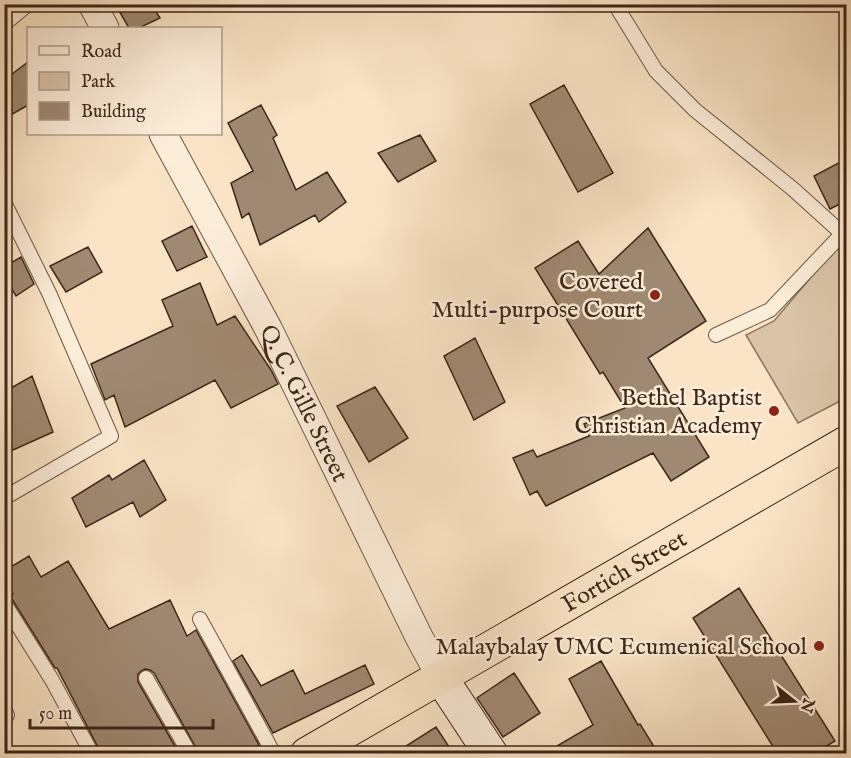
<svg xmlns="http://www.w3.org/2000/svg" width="851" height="758" font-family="'IM FELL English',serif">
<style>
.green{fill:#dac4a8;stroke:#8c7560;stroke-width:1.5}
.building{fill:#a08972;stroke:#3f2618;stroke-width:1.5}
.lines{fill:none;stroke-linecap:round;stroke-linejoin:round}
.service-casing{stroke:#6e5643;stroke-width:16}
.minor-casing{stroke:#6e5643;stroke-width:29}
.secondary-casing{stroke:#3f2618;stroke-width:35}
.trunk-casing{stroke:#3f2618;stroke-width:35}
.service{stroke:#fcedd9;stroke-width:14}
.minor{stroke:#fcedd9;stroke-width:27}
.secondary{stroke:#fcedd9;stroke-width:33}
.trunk{stroke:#fae4c5;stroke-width:33}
.poi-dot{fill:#8f2418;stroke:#fcedd9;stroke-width:2}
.labels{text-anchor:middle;stroke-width:5;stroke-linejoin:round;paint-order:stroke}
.poi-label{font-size:24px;fill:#3f2618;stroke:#fcedd9;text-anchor:end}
.street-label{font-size:24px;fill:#3f2618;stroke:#fcedd9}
</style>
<rect width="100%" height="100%" fill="#fae4c5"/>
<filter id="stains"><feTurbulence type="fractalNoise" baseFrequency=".00333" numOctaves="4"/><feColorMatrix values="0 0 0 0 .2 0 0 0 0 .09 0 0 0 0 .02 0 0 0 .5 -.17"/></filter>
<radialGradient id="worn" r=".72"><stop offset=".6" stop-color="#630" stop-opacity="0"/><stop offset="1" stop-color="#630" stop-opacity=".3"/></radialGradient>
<!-- green -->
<path class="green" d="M840 243 846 247V398L798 423 746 335 774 321Z"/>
<!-- building -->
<path class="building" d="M115 4H151L160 18 139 28H129Z
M28 62V105L4 119V80Z
M564 85 613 173 578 192 530 104Z
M261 105 277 135 273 138 296 190 327 172 346 202 319 222 315 215 260 245 249 213 242 218 231 183 253 171 228 123Z
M420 135 436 161 398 182 378 153Z
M846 159V201L830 209 814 176Z
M192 226 207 257 177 271 162 241Z
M648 228 706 321 648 358 709 457 671 481 653 453 546 506 537 491 530 495 513 458 533 450 537 457 589 436 584 424 625 408 603 372 600 374 535 268 578 241 599 274Z
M88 247 102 272 66 292 50 266Z
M21 257 34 284 16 296 4 276V267Z
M200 283 217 325 235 316 271 370 278 384 231 408 215 380 125 427 114 395 105 400 91 364 173 326 162 300Z
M475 338 505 402 474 420 444 356Z
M32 376 53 432 4 454V392Z
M375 387 408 438 369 462 337 406Z
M144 460 166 500 140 517 133 502 86 527 72 498 109 475 112 480Z
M29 556 41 577 68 561 109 629 170 600 187 636 196 630 259 745 243 753H199L154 673 150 670 145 669 141 671 138 674V682L179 753H101L57 668H55L10 596 13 594 4 579V571Z
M739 588 835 741 815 753H777L693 618Z
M242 655 261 686 293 670 305 694 365 665 374 684 273 733 233 661Z
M601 661 638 725 640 724 658 753H545L593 725 569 679Z
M514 673 540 713 503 737 477 698Z
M436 727 453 753H395Z"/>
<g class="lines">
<defs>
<path id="service" d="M615 4 656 71 695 110 793 189 846 237
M4 24 28 4
M4 202 49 293 111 436 4 498
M716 335 770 310 842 234
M4 603 52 680 92 754
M200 619 274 754
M146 678 190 754
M4 710 7 715 4 717"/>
<g id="minor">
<path d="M92 4 105 28"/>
<path id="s1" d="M163 134 269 330 419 637 441 678"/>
</g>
<path id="secondary" d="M441 678 491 754"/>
<g id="trunk">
<path id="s2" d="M307 754 846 443"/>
</g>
</defs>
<!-- service casing -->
<use href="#service" class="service-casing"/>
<!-- minor casing -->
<use href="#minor" class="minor-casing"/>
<!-- secondary casing -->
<use href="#secondary" class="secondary-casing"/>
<!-- trunk casing -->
<use href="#trunk" class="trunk-casing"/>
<!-- service -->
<use href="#service" class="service"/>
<!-- minor -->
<use href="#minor" class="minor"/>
<!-- secondary -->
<use href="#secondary" class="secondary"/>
<!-- trunk -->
<use href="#trunk" class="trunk"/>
</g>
<!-- markers -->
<g class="poi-dot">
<circle cx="655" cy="295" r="6"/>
<circle cx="774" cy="411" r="6"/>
<circle cx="819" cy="646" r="6"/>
</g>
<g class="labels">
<!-- poi labels -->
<g class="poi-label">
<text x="643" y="289">Covered<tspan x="643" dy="28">Multi-purpose Court</tspan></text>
<text x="762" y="405">Bethel Baptist<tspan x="762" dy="28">Christian Academy</tspan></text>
<text x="807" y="654">Malaybalay UMC Ecumenical School</text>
</g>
<!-- street labels -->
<g class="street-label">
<text dy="8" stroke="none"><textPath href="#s1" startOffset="304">Q. C. Gille Street</textPath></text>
<text dy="8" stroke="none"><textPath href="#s2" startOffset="366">Fortich Street</textPath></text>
</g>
</g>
<!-- margin -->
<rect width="851" height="758" fill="none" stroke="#fae4c5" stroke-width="24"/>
<rect x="6" y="6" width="839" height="746" fill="none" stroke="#3f2618" stroke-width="3"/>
<rect x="12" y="12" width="827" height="734" fill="none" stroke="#3f2618" stroke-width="1.5"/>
<!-- legend -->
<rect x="27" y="27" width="195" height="108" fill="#fcedd9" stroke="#b09d8c" stroke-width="1.5"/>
<rect x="39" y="46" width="30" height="9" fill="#fcedd9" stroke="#b09d8c" stroke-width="1.5"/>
<text x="81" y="57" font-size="18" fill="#3f2618">Road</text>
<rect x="39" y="72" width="30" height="18" fill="#dac4a8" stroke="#b09d8c" stroke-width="1.5"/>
<text x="81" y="87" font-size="18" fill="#3f2618">Park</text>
<rect x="39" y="102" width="30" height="18" fill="#a08972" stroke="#b09d8c" stroke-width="1.5"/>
<text x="81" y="117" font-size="18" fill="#3f2618">Building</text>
<!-- north arrow -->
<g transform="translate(794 701) rotate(108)" stroke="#fcedd9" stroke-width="4.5" paint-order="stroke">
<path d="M0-4.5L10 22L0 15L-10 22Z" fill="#3f2618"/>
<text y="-9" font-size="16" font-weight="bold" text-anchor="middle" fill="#3f2618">N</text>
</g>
<!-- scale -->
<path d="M30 719v9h183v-9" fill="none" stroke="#3f2618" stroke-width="3"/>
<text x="39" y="719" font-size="18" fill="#3f2618" stroke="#fcedd9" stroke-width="4.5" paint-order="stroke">50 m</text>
<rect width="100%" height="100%" filter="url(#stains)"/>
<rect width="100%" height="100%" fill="url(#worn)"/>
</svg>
